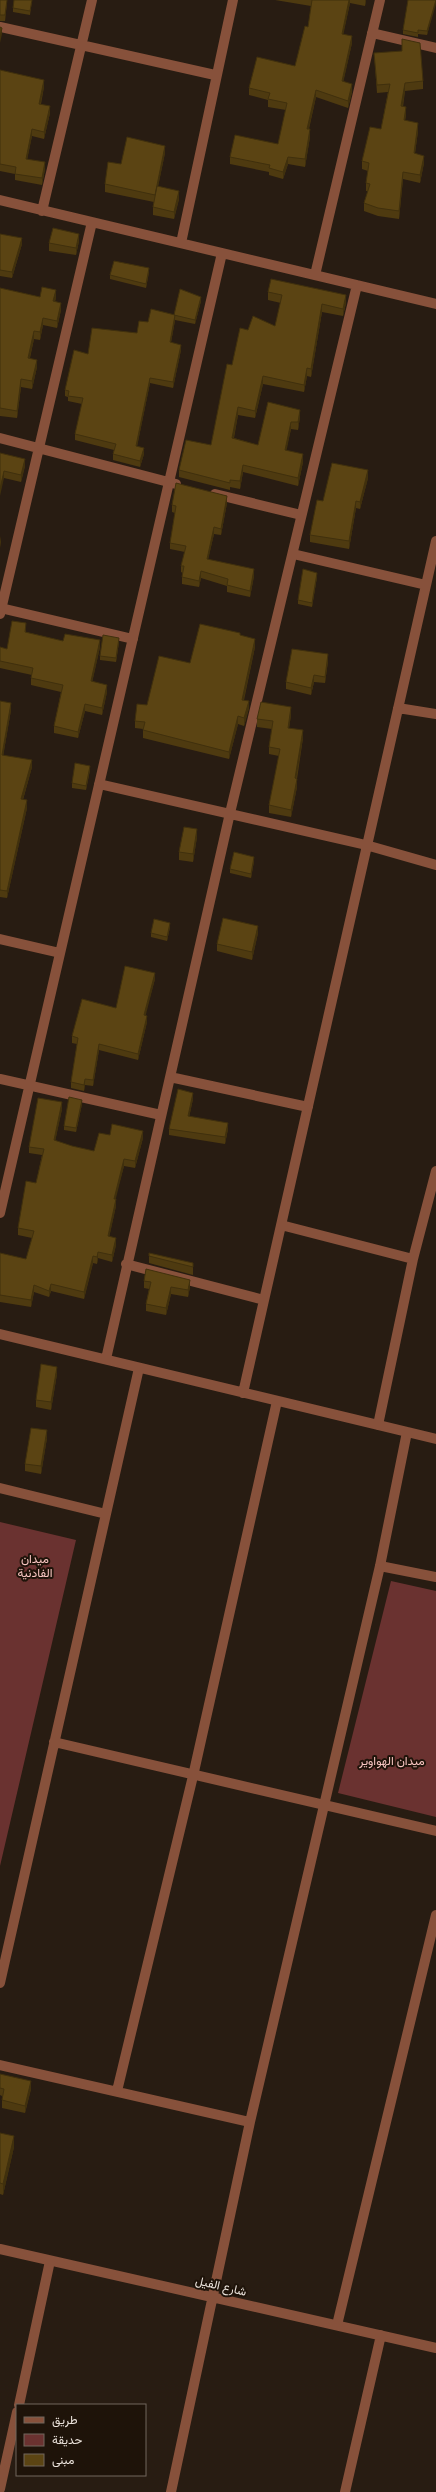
<svg xmlns="http://www.w3.org/2000/svg" width="436" height="2492" font-family="'Golos Text',Vazirmatn,sans-serif">
<style>
.green{fill:#6a3230}
.lines{fill:none;stroke-linecap:round;stroke-linejoin:round}
.minor{stroke:#87513b;stroke-width:10}
.wall{fill:#4e3a10}
.shaded-wall{fill:#40300d}
.building{fill:#5b4413;stroke:#40300d}
.labels{text-anchor:middle;stroke-width:4;stroke-linejoin:round;paint-order:stroke}
.park-label{font-size:12px;fill:#f9c6c2;stroke:#1e1309}
.street-label{font-size:12px;fill:#ebe3dc;stroke:#1e1309}
</style>
<rect width="100%" height="100%" fill="#281c12"/>
<!-- green -->
<path class="green" d="M0 1522 76 1540 0 1866Z
M391 1581 436 1591V1817L338 1793Z"/>
<g class="lines">
<!-- minor -->
<path class="minor" d="M0 27 215 75
M372 33 436 48
M0 200 436 304
M42 211 92 0
M181 243 233 0
M315 275 380 0
M0 438 176 484
M215 494 301 515
M293 554 426 585
M1 608 133 639
M0 614 92 222
M398 708 436 714
M99 784 366 845 436 865
M0 939 60 953
M170 1077 308 1107
M0 1079 161 1115
M0 1213 222 253
M281 1225 413 1259
M126 1264 264 1300
M0 1334 436 1439
M106 1359 230 813 357 285
M243 1393 436 541
M378 1425 413 1259 436 1171
M0 1488 106 1514
M380 1566 436 1577
M54 1742 436 1831
M0 1983 139 1368
M0 2065 250 2122
M117 2091 193 1776 277 1401
M0 2249 436 2348
M337 2325 436 1915
M19 2405 50 2261
M0 2489 17 2412
M171 2492 250 2122 380 1566 407 1432
M345 2492 381 2335"/>
</g>
<!-- wall -->
<path class="wall" d="M0 0H7L5 21H0Z
M32 0 30 15 13 12V8Z
M275 0H366L365 6 350 3 343 34 352 43 343 82 352 92 348 108 316 97 309 129 310 137 305 167 288 164 283 179 269 175V172L230 164V157L278 144 286 110 268 107V100L249 95V88L295 66 308 27 311 6Z
M436 0 427 35 418 34V37L403 34V30Z
M374 53 423 81V89L405 91 403 107 406 115 405 120 418 131 415 153 424 163 420 183 403 179 399 219 378 216 364 211V203L368 191H366V183L368 171 362 169V161L381 129 388 92 377 93Z
M0 70 44 87 41 104 50 113 44 139 32 136 27 159 45 169 42 185 15 180V174L0 171Z
M165 153 158 186 179 199 174 219 153 215V207L154 202 105 192V184L121 164Z
M0 234 22 244 12 278 0 276Z
M79 241 76 255 49 251V243Z
M149 272 146 288 110 279V275Z
M0 288 40 297 56 298 55 301 61 310 57 328 43 325 40 340 34 339 30 358 37 367 32 389 21 387 17 418 0 416Z
M268 292 346 303 343 316 322 312 311 377 307 376 304 392 263 384 255 418 238 415 234 438 258 445 268 402 300 417 298 430 291 429 286 450 303 462 298 486 243 472 240 489 230 487V490L179 477V470L211 445 248 330 275 326 281 303 268 300Z
M201 301 195 324 175 320 171 342 181 350 173 388 150 383 137 446 144 454 140 467 113 460V454L114 450 75 440V434L82 404 68 401V397L65 396V390L88 354 137 333 148 322 174 315Z
M0 453 25 466 21 482 4 478Z
M368 478 360 509 356 508 349 549 310 542V535L323 501Z
M227 503 221 535 214 534 208 559 254 576 250 597 227 592V586L201 578 199 587 182 584V577L183 573 181 572V566L185 552 170 549V543L175 513 172 512V505Z
M317 577 312 607 298 604V600Z
M26 630V632L63 641 100 647 92 682 107 692 102 715 85 711 78 738 54 733V726L61 692 31 685V678L32 675 0 668V647L7 649Z
M240 636 255 647 244 700 249 708 244 726 238 724 229 759 143 738V729L135 728V721L147 705 190 663Z
M119 642 116 662 100 660V656Z
M328 661 325 683 314 682 311 695 286 689V682Z
M0 701 11 710 3 756 32 767 23 800 27 808 7 898 0 897Z
M291 715 289 728 303 738 297 779V787L291 817 269 813V805L279 756 269 754V747L272 729 257 727V719Z
M90 770 86 790 72 788V783Z
M197 837 193 862 179 860V852Z
M254 861 251 878 230 873V869Z
M170 927 167 941 151 937V933Z
M258 933 252 960 217 951V944Z
M155 979 145 1015 147 1022 138 1060 99 1050 93 1086 85 1085 84 1091 71 1088V1082L77 1044 72 1043V1036L116 1008Z
M193 1099 189 1117 228 1129 225 1144 169 1135V1129Z
M82 1104 76 1132 64 1130V1126Z
M62 1109 55 1141 72 1146 94 1151 110 1135 143 1138 135 1168 124 1166 115 1199 116 1206 109 1237 116 1245 112 1262 98 1258 97 1264 93 1263 84 1299 51 1291 49 1297 34 1292 31 1307 0 1302V1253L26 1259 32 1238 18 1235V1228L36 1183 42 1155 29 1153V1147Z
M149 1256 193 1263V1275L149 1263Z
M144 1281 190 1287 188 1297 171 1294 166 1315 146 1311V1304L149 1289 144 1288Z
M57 1374 51 1410 36 1407V1400Z
M47 1438 41 1474 25 1471V1464Z
M0 2074 31 2089 25 2113 2 2108V2096L0 2095Z
M0 2133 14 2147 3 2195 0 2194Z"/>
<!-- shaded-wall -->
<path class="shaded-wall" d="M7 0V4L5 21V15Z
M349 0H350V3L342 41V34Z
M365 0H366L365 6Z
M436 0V4L427 35V31Z
M2 28V34L0 43V37Z
M352 36V43L342 88V81Z
M44 80V87L39 110V104Z
M405 83V91L401 114V106Z
M352 84V92L348 108V101Z
M316 90V97L307 136V129Z
M50 106V113L44 139V132Z
M406 107V115L404 128V120Z
M418 123V131L414 161V153Z
M32 129V136L26 166V159Z
M310 129V137L305 167V159Z
M165 146V153L155 202V195Z
M424 156V163L420 183V175Z
M288 157V164L283 179V172Z
M45 162V169L42 185V178Z
M403 172V179L399 219V211Z
M179 191V199L174 219V212Z
M79 234V241L76 255V248Z
M22 238V244L12 278V272Z
M149 268V272L146 288V284Z
M56 290V298L53 308V301Z
M346 295V303L343 316V309Z
M201 297V301L195 324V320Z
M61 303V310L57 328V321Z
M322 304V312L311 377V369Z
M175 315V321L170 348V342Z
M43 318V325L40 340V332Z
M34 331V339L28 365V358Z
M181 345V350L173 388V382Z
M37 360V367L32 389V381Z
M307 368V376L304 392V385Z
M263 376V384L255 418V411Z
M150 378V383L136 452V446Z
M21 379V387L17 418V411Z
M238 407V415L232 446V438Z
M300 410V417L298 430V422Z
M291 422V429L285 458V450Z
M144 448V454L140 467V461Z
M303 454V462L298 486V478Z
M25 459V466L21 482V475Z
M243 465V472L240 489V481Z
M368 470V478L360 509V502Z
M4 471V478L0 496V489Z
M227 496V503L221 535V529Z
M356 501V508L349 549V541Z
M214 527V534L207 565V559Z
M1 536V543L0 548V541Z
M254 569V576L250 597V591Z
M201 571V578L199 587V581Z
M317 573V577L312 607V603Z
M119 638V642L116 662V658Z
M255 639V647L242 707V700Z
M100 640V647L91 688V681Z
M328 654V661L325 683V677Z
M314 675V682L311 695V688Z
M107 685V692L102 715V708Z
M249 701V708L244 726V718Z
M11 703V710L2 763V755Z
M85 704V711L78 738V732Z
M291 707V715L288 736V728Z
M238 716V724L229 759V752Z
M303 730V738L295 786V778Z
M32 760V767L21 806V799Z
M90 766V770L86 790V786Z
M297 779V787L291 817V810Z
M27 800V808L7 898V891Z
M197 829V837L193 862V854Z
M254 857V861L251 878V874Z
M170 923V927L167 941V937Z
M258 926V933L252 960V952Z
M155 973V979L144 1022V1015Z
M147 1016V1022L138 1060V1054Z
M99 1044V1050L93 1086V1080Z
M85 1079V1085L84 1091V1085Z
M193 1093V1099L188 1123V1116Z
M82 1100V1104L76 1132V1128Z
M62 1102V1109L54 1147V1140Z
M228 1123V1129L225 1144V1137Z
M143 1131V1138L135 1168V1161Z
M124 1159V1166L114 1206V1199Z
M116 1199V1206L108 1243V1236Z
M116 1238V1245L112 1262V1255Z
M98 1252V1258L97 1264V1257Z
M93 1256V1263L84 1299V1292Z
M190 1280V1287L188 1297V1290Z
M51 1284V1291L49 1297V1291Z
M34 1285V1292L31 1307V1300Z
M171 1287V1294L166 1315V1308Z
M57 1367V1374L51 1410V1402Z
M47 1430V1438L41 1474V1466Z
M31 2081V2089L25 2113V2106Z
M14 2136V2147L3 2195V2184Z"/>
<!-- building -->
<path class="building" d="M0 0H7L5 15H0Z
M14 0H32L30 11 13 8Z
M312 0H349L342 34 352 36 342 81 352 84 348 101 316 90 307 129H310L305 159 288 157 283 172 269 168 270 165 230 157 235 135 278 144 287 103 268 99 270 93 249 88 257 57 295 66 305 26 308 27Z
M408 0H436L427 31 418 30V33L403 30Z
M0 27 2 28 0 37Z
M402 39 420 43 423 81 405 83 401 106 406 107 404 120 418 123 414 153 424 156 420 175 403 172 399 211 378 208 364 203 370 184 366 183 369 163 362 161 370 127 381 129 390 84 377 85 374 53 402 51Z
M0 70 44 80 39 104 50 106 44 132 32 129 26 159 45 162 42 178 15 174 16 167 0 164Z
M127 137 165 146 155 195 105 184 108 162 121 164Z
M157 186 179 191 174 212 153 207Z
M53 228 79 234 76 248 49 243Z
M0 234 22 238 12 272 0 270Z
M114 261 149 268 146 284 110 275Z
M271 279 346 295 343 309 322 304 311 369 307 368 304 385 263 376 255 411 238 407 232 438 258 445 268 402 300 410 298 422H291L285 450 303 454 298 478 243 465 240 481 230 480V483L179 470 186 440 211 445 227 364 232 365 240 328 248 330 253 316 275 326 282 295 268 292Z
M42 287 56 290 53 301 61 303 57 321 43 318 40 332 34 331 28 358 37 360 32 381 21 379 17 411 0 408V288L40 297Z
M180 289 201 297 195 320 174 315Z
M151 309 175 315 170 342 181 345 173 382 150 378 136 446 144 448 140 461 113 454 116 444 75 434 83 398 68 396 69 391 65 390 74 350 88 354 92 328 137 333 139 321 148 322Z
M0 453 25 459 21 475 4 471 0 489Z
M332 463 368 470 360 502 356 501 349 541 310 535 317 500 323 501Z
M176 483 227 496 221 529 214 527 207 559 254 569 250 591 227 585 228 579 201 571 199 581 182 577 184 566H181L186 546 170 543 176 506 172 505Z
M303 569 317 573 312 603 298 600Z
M12 621 26 623 25 632 63 641 65 634 100 640 91 681 107 685 102 708 85 704 78 732 54 726 63 685 31 678 33 668 0 661V647L7 649Z
M200 624 240 633V635L255 639 242 700 249 701 244 718 238 716 229 752 143 730 145 722 135 721 137 704 147 705 159 656 190 663Z
M103 635 119 638 116 658 100 656Z
M292 649 328 654 325 677 314 675 311 688 286 682Z
M0 701 11 703 2 755 32 760 21 799 27 800 7 891 0 890Z
M261 702 291 707 288 728 303 730 295 778 297 779 291 810 269 805 280 749 269 747 273 721 257 719Z
M75 763 90 766 86 786 72 783Z
M184 827 197 829 193 854 179 852Z
M234 852 254 857 251 874 230 869Z
M223 918 258 926 252 952 217 944Z
M154 919 170 923 167 937 151 933Z
M125 966 155 973 144 1015 147 1016 138 1054 99 1044 93 1080 85 1079 84 1085 71 1082 78 1038 72 1036 82 999 116 1008Z
M178 1089 193 1093 188 1116 228 1123 225 1137 169 1129Z
M69 1097 82 1100 76 1128 64 1126Z
M38 1098 62 1102 54 1140 72 1146 94 1151 99 1133 110 1135 112 1124 143 1131 135 1161 124 1159 114 1199H116L108 1236 116 1238 112 1255 98 1252 97 1257 93 1256 84 1292 51 1284 49 1291 34 1285 31 1300 0 1295V1253L26 1259 34 1231 18 1228 26 1181 36 1183 44 1149 29 1147Z
M149 1253 193 1263V1267L149 1256Z
M146 1269 190 1280 188 1290 171 1287 166 1308 146 1304 151 1282 144 1281Z
M41 1364 57 1367 51 1402 36 1400Z
M31 1428 47 1430 41 1466 25 1464Z
M0 2074 31 2081 25 2106 2 2100 4 2089 0 2088Z
M0 2133 14 2136 3 2184 0 2183Z"/>
<g class="labels">
<!-- park labels -->
<g class="park-label">
<text x="35" y="1563">ميدان<tspan x="35" dy="14">الفادنية</tspan></text>
<text x="392" y="1765">ميدان الهواوير</text>
</g>
<!-- street labels -->
<g class="street-label">
<text transform="translate(221 2286) rotate(13)" y="4">شارع الفيل</text>
</g>
</g>
<!-- legend -->
<rect x="16" y="2404" width="130" height="72" fill="#1e1309" stroke="#70665d"/>
<rect x="24" y="2417" width="20" height="6" fill="#87513b" stroke="#70665d"/>
<text x="52" y="2424" font-size="12" fill="#ebe3dc">طريق</text>
<rect x="24" y="2434" width="20" height="12" fill="#6a3230" stroke="#70665d"/>
<text x="52" y="2444" font-size="12" fill="#ebe3dc">حديقة</text>
<rect x="24" y="2454" width="20" height="12" fill="#5b4413" stroke="#70665d"/>
<text x="52" y="2464" font-size="12" fill="#ebe3dc">مبنى</text>
</svg>
